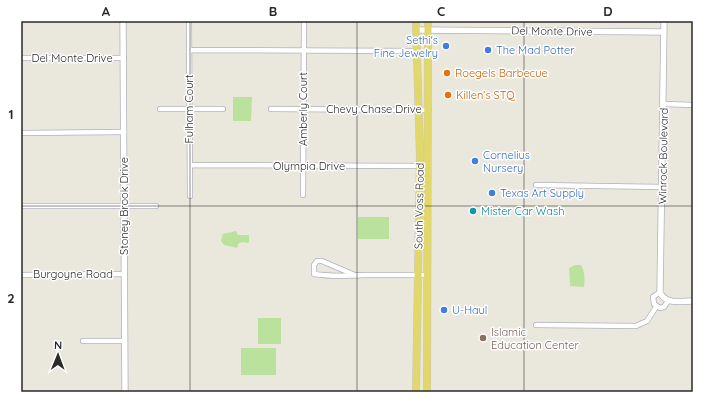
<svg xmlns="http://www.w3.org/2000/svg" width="714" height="413" font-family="Quicksand,sans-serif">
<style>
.pitch{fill:#bae29c}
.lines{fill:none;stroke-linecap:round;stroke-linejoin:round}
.minor-casing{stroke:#b1b1bc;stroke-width:6}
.tertiary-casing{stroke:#b1b1bc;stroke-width:7}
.primary-casing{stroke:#c8c8c8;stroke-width:8}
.minor{stroke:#fff;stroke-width:4.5}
.tertiary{stroke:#fff;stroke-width:5.5}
.primary{stroke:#e2d76b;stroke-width:7}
.grid{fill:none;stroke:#2a2a2a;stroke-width:1;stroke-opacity:0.55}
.shop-dot{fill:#3f7fe0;stroke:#fff;stroke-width:1.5}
.food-dot{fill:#e8710a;stroke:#fff;stroke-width:1.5}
.culture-dot{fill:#0f9aa8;stroke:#fff;stroke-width:1.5}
.education-dot{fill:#8d6e63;stroke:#fff;stroke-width:1.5}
.labels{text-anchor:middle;stroke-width:3;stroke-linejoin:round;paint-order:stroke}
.street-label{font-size:11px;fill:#2a2a2a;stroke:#fff}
.shop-label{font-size:11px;fill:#366cbe;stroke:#fff;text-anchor:start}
.food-label{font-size:11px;fill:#c56008;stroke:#fff;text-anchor:start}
.culture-label{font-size:11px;fill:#0d838f;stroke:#fff;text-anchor:start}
.education-label{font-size:11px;fill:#785e54;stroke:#fff;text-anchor:start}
.neatline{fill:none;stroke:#2a2a2a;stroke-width:1.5}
.grid-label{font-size:13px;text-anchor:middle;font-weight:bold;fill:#2a2a2a}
</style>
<rect width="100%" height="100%" fill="#eae7dd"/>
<!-- pitch -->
<path class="pitch" d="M233 97H252L251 121H233Z
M358 217H389V239H358Z
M236 231 238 235H249V243L242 242 238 244 237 248 224 245 221 241 223 234Z
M575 265H581C585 272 585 278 584 287L570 286 569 268Z
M258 318H281V344H258Z
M241 348H276V375H241Z"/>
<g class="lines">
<defs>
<path id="minor" d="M189 22 190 196
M189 50 417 51
M21 58H124
M664 104 693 105
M160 109H223
M271 109 429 110
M21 133 124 132
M190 165 421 166
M536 185 663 187
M303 195 304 22
M21 206H156
M21 275 124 274
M357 276 322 261H317L314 265V274C332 277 349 276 367 275H428
M660 292 653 297 654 304 660 308 664 307 668 301
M536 325 636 326 647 321 656 307
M83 341H124"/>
<path id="tertiary" d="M123 21 125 392
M664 21 660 292C665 305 681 301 693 301
M416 30 664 32"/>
<path id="primary" d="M416 392 420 158 416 21
M427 392 428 21"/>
</defs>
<!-- minor casing -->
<use href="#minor" class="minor-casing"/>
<!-- tertiary casing -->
<use href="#tertiary" class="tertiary-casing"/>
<!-- primary casing -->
<use href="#primary" class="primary-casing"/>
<!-- minor -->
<use href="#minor" class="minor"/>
<!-- tertiary -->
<use href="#tertiary" class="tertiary"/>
<!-- primary -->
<use href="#primary" class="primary"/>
</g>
<!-- grid -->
<path class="grid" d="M190 21V392M357 21V392M524 21V392M21 206H693"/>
<!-- markers -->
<g class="shop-dot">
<circle cx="446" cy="46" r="4"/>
<circle cx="488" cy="50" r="4"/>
<circle cx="475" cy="161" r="4"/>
<circle cx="492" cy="193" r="4"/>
<circle cx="444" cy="310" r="4"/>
</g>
<g class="food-dot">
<circle cx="447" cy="73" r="4"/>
<circle cx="448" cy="95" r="4"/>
</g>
<circle class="culture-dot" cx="473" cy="211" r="4"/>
<circle class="education-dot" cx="483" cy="338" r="4"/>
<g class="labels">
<!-- street labels -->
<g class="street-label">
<text transform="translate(552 31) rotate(1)" y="4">Del Monte Drive</text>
<text x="72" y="62">Del Monte Drive</text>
<text transform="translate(189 109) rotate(-90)" y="4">Fulham Court</text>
<text transform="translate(303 109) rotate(-90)" y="4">Amberly Court</text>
<text x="374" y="113">Chevy Chase Drive</text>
<text transform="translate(663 156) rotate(-89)" y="4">Winrock Boulevard</text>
<text x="309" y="170">Olympia Drive</text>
<text transform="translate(124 206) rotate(-90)" y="4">Stoney Brook Drive</text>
<text transform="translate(419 206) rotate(-89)" y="4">South Voss Road</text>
<text x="73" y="278">Burgoyne Road</text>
</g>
<!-- shop labels -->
<g class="shop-label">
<text x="438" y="44" text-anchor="end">Sethi's<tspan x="438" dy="13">Fine Jewelry</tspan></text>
<text x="496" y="54">The Mad Potter</text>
<text x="483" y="159">Cornelius<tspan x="483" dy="13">Nursery</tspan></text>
<text x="500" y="197">Texas Art Supply</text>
<text x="452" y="314">U-Haul</text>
</g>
<!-- food labels -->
<g class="food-label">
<text x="455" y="77">Roegels Barbecue</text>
<text x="456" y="99">Killen’s STQ</text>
</g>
<!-- culture labels -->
<g class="culture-label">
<text x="481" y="215">Mister Car Wash</text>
</g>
<!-- education labels -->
<g class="education-label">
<text x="491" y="336">Islamic<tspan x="491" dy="13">Education Center</tspan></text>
</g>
</g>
<!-- border -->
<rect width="714" height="413" fill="none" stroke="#ffffff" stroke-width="44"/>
<!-- north arrow -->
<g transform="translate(58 355) rotate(1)" stroke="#ffffff" stroke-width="3" paint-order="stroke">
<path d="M0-3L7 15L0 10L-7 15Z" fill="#2a2a2a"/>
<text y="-6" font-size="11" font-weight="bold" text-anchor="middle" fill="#2a2a2a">N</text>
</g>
<rect x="22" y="22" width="670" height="369" class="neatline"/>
<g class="grid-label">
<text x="106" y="16">A</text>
<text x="273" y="16">B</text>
<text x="441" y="16">C</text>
<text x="608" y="16">D</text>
<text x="11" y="119">1</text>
<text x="11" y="303">2</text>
</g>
</svg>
